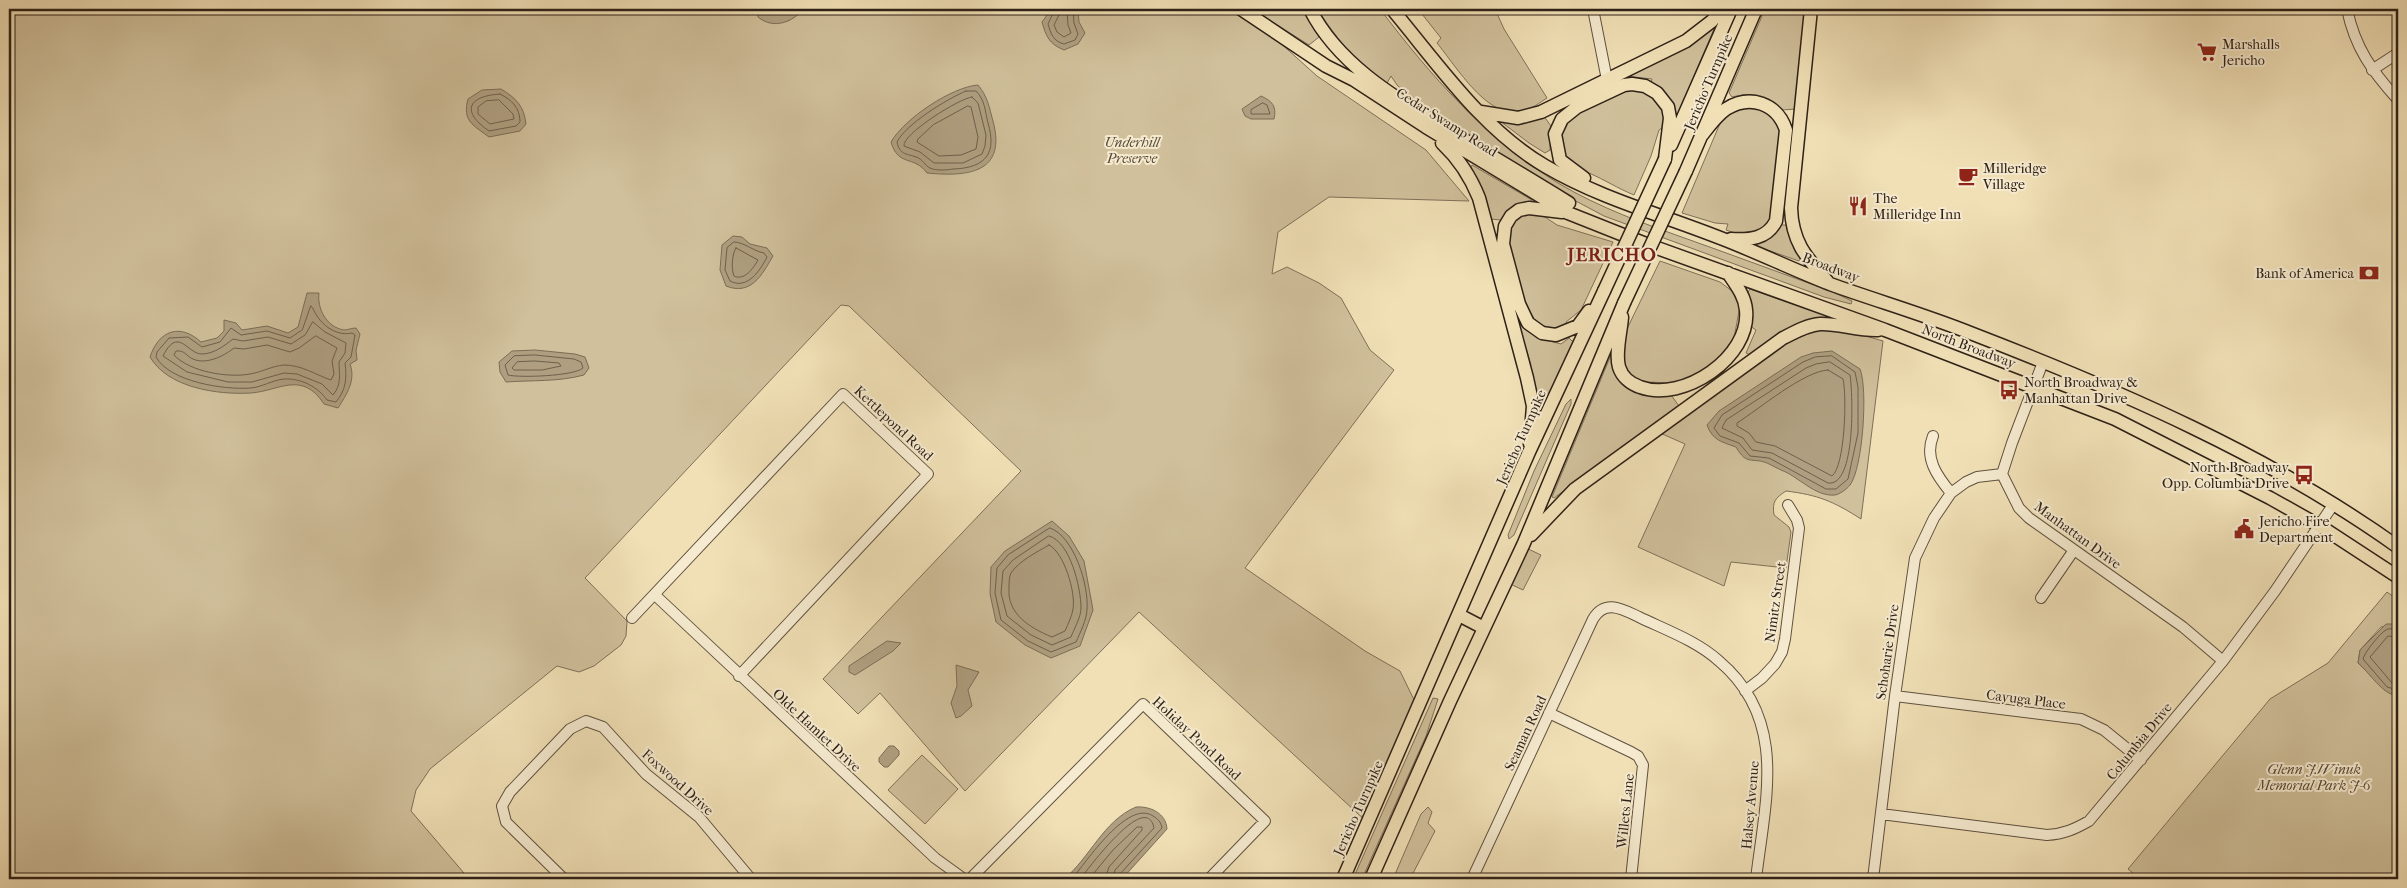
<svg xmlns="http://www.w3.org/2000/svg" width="2407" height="888" font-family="'IM FELL French Canon',serif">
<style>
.green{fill:#d0c09b;stroke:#7f7059}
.water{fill:#af9f80;stroke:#7b6d56}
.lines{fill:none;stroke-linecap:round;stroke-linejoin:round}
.shore{stroke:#6e604c;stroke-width:1}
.minor-casing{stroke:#5f513f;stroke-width:12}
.major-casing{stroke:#2e2117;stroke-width:15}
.minor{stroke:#f6ebd0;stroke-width:10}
.major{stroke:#f1e0b6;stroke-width:12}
.major-bridge-casing{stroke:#2e2117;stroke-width:15;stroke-linecap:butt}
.major-bridge{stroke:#f1e0b6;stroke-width:12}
.labels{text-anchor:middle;stroke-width:4;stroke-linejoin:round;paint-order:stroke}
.poi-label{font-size:14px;fill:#2e2117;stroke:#f6ebd0;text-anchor:start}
.street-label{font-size:14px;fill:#2e2117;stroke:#f6ebd0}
.park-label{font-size:14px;font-style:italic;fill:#564938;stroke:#f6ebd0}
.district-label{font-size:19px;font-weight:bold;letter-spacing:1px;fill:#7a1f14;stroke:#f6ebd0}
</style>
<rect width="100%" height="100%" fill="#f1e0b6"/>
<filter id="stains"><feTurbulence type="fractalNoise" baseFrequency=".004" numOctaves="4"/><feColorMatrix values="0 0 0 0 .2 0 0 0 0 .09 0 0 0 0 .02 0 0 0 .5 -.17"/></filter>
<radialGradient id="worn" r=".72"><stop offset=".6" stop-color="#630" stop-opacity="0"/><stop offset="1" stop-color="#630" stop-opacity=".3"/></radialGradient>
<!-- green -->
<path class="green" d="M9 9H757L788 21 804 9H1229L1277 40 1317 76 1426 150 1469 201 1329 197 1278 232 1272 274 1287 267 1319 283 1341 298 1370 350 1394 370 1245 568 1365 651 1400 671 1418 708 1368 823 1139 612 965 791 880 693 858 714 823 679 1021 471 849 306 841 305 585 578 627 621 626 636 621 645 594 666 579 672 557 666 430 769 416 790 411 811 469 879H9Z
M1252 9H1303L1319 37 1309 45Z
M1317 9H1380C1430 75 1486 139 1558 183 1600 208 1645 224 1690 240 1738 257 1786 275 1833 292L1852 301 1851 304 1824 297 1604 216 1555 190 1423 109 1397 85 1391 76 1386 85C1354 61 1339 41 1317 9Z
M1418 9H1495L1504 29 1547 98C1539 103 1532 109 1523 111 1489 122 1456 66 1437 43L1441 38Z
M1765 9H1805L1796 109 1782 110C1767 94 1753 92 1732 97L1729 93Z
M1710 26 1714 29 1676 118 1662 91 1651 82 1652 79 1626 76Z
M1640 88 1661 103 1666 125 1659 130 1651 156 1634 195C1617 188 1605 180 1589 173 1581 169 1572 169 1566 160 1557 146 1559 125 1573 115 1580 109 1592 106 1601 102 1614 95 1625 89 1640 88Z
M1741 106 1758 107 1772 116 1780 129 1773 215 1764 230 1740 235 1726 230 1728 224 1715 223 1682 213 1721 121 1729 112Z
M1543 115 1551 126 1550 150 1545 153 1529 143 1500 121Z
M1472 165 1532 200 1531 203 1508 211 1501 220 1490 219 1470 169Z
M1521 213 1542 215 1557 225 1613 242 1581 310 1566 322 1567 324C1523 347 1514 263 1507 237L1510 226Z
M1780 225H1786L1789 236 1801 258 1799 261 1753 245Z
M1660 261 1720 282 1732 291 1740 306 1734 338 1717 360 1697 375 1673 383 1647 382 1632 378 1622 364 1624 335Z
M1750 289 1833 318 1832 320C1791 322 1782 331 1750 355L1746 353 1756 330 1750 326 1747 294Z
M1516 316C1530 334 1538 338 1561 344L1569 338 1572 341 1575 340 1538 424 1529 366 1531 365Z
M1823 328 1842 329 1883 341 1861 519C1833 501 1818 495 1786 491 1775 498 1772 502 1774 515L1789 527 1791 532 1786 568 1731 562 1724 586 1638 547 1685 444 1660 433 1788 342 1804 333Z
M1611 355 1614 356C1615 393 1640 397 1671 395L1679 406 1554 498 1552 497Z
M1571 399V404L1514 535 1509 539 1508 535 1534 471 1566 404Z
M1522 546 1541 555 1523 590 1506 582Z
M2387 592 2398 600V627L2394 624 2381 627 2360 650 2358 663 2381 685 2396 695 2398 693V879H2140L2128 869 2270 699 2328 663Z
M1433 698 1438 699 1426 736 1362 879H1353Z
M922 755 958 789 925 824 888 790Z
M1428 807 1432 812 1428 823 1435 831 1410 879H1393L1421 814Z"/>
<!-- water -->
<path class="water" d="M757 9H804C792 22 774 30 758 17Z
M1078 10 1079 22 1085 33 1078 44 1064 50C1049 44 1046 36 1042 22L1050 11Z
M978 85C988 97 989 107 993 121 1007 173 968 177 927 173 914 155 898 167 891 142 905 118 952 87 978 85Z
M501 89C516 98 524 106 526 124L520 131 489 137C473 125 462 121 468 99L482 90Z
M1261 96C1272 101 1277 106 1274 119H1251L1245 116 1242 109Z
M733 236 742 237 750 244 767 248 773 256C762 275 751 296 726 286L720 270 722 245Z
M307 293H319C317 308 326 327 344 330 347 330 352 328 356 328L360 334 356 350 357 360 350 364C356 380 347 394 338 408L324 404C302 370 279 391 251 393 218 395 168 388 150 357 159 330 180 323 201 342L217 338 224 331V320L236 323 242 330 267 326 288 333 298 327Z
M535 350 575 354 585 357 589 368 584 375C558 382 533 380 506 382L500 372 499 362 512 351Z
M1832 351 1860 369C1868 388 1863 468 1850 485 1847 489 1840 494 1835 495 1815 497 1798 476 1781 470 1776 468 1772 465 1767 463 1751 457 1747 466 1736 447 1722 442 1712 440 1707 425L1719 411 1801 357 1813 353Z
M1052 521 1069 536 1084 561 1093 610 1080 646 1051 658 1025 645 996 622 990 594 991 567 1005 551Z
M2386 624H2394L2398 627V693L2396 695C2383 695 2369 672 2358 663L2360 650Z
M887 641 901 643 893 651 855 675 849 672V666Z
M956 665 979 672 968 690 972 706 961 716 956 718 951 703 957 686Z
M889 746H894L899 751V755L888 767H884L879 762V758Z
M1136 807C1150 806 1166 813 1167 829L1122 879H1064C1090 858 1103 821 1136 807Z
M2398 874V879H2365V878Z"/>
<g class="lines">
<!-- shore -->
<path class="shore" d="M1055 9 1048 24C1051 34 1053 41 1064 44L1075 40 1078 34 1074 23 1073 9
M1062 9 1054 25 1057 32 1064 37 1071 33 1068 25 1067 9
M966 91H976C985 100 985 111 988 123 997 153 986 168 953 169 947 170 936 171 930 168 925 166 923 159 916 157 905 153 900 155 897 142 906 124 947 99 966 91Z
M500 94C512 100 520 108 520 122L516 126 489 131C461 112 467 96 500 94Z
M972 97 978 103 986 135 985 146 982 154 963 163H934L920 152 904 146C902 134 960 98 972 97Z
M499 100 513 114 514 119 490 124 478 114V107L486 101Z
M1263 103 1267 105 1270 114H1251V110Z
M968 106 971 107 978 137 976 149 961 155 939 156 917 142 918 139 933 125Z
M734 242C744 242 753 251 764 253L767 257C760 271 747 290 730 281L725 270 727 248Z
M736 248 758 260C753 269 744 281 734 276 731 269 732 254 736 248Z
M311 306C314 309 314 312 317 316 325 328 338 336 352 333L355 335 351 357 345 363C347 378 346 390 336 402L327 400C318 387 301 378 284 379 273 380 262 387 251 388 224 390 170 382 156 357L157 352 169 338 188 337 202 347 220 342 231 328 241 335 267 331 290 338 302 330Z
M313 322 325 332 346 343 345 353 339 362C339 375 342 384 333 395L322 384 297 374 284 373 252 382H228L187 372 163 356C178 326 187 353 201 354 214 354 224 346 233 339L243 341 268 337 291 344 305 335Z
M316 336 337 348 332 361 334 374 331 380C316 375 302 365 284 365 272 366 262 372 250 374 228 378 190 372 174 355L176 351C185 350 186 356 193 359 206 365 224 356 234 348L244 349 267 345 290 352 299 348Z
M535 355 574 359 581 362 583 368C574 376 520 378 508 375L505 365 514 356Z
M1832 356 1855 372 1858 387V433L1848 479 1836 489H1826L1769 458 1750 456 1739 443 1720 436 1714 428 1722 415 1803 362 1815 357Z
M535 361 559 363 561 366 542 370H514L512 368 517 362Z
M1830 362 1850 375C1853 394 1856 487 1828 483L1772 453 1752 450 1743 438 1722 428 1726 420 1806 368 1816 364Z
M1828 370 1843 379C1847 396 1845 466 1832 476L1775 446 1756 442 1749 433 1737 426V423C1759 409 1804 371 1828 370Z
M1050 528C1074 536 1089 586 1087 609 1087 619 1080 633 1076 642L1051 652 1028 641 1001 620 995 593 997 568 1008 555Z
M1049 536C1070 541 1081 588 1081 608 1081 617 1074 629 1071 637L1052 645 1031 635 1007 616 1001 593 1003 571 1013 560Z
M1049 545C1064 552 1076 593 1073 609 1072 616 1068 624 1065 631L1052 637C1030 628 1007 614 1009 588 1009 583 1009 577 1011 573 1019 561 1037 552 1049 545Z
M2398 631C2394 630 2391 627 2386 630 2381 632 2364 653 2363 659L2387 687 2398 690
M2398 637 2388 636 2370 657 2392 683H2398
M1072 879C1086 862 1128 799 1153 816 1158 819 1161 822 1162 828L1120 874 1119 879
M1080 879C1087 871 1146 789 1154 828L1115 870 1113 879
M1089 879 1113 850 1137 827H1142V830L1109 867 1105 879"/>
<defs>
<path id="minor" d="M1593 9 1607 80
M2347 9C2355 48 2372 71 2398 100
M2372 70 2398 53
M2043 362 2012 443 2002 474 2019 508 2029 518 2183 627 2223 661
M1933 436C1924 458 1937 476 1951 493
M655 595 935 858 964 879
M2041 598 2074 550
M632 618 843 394 928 474 739 676
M1745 691 1762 678 1775 664 1782 652 1785 639 1799 528 1797 520 1788 505
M1895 696 2081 719 2104 730 2141 760
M1549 713 1631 752 1638 756 1643 765 1631 879
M1881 814 2047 835C2064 834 2075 829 2089 821L2223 661 2275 591 2333 505
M564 879 506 822 502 806 510 792 570 729 586 721 603 727 646 774 699 817 751 879
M970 879 1143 704 1265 821 1209 879
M1472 879 1593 619C1605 599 1622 609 1639 617 1666 630 1697 641 1719 661 1789 720 1765 801 1756 879
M1873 879 1895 696 1915 558 1934 518 1951 493 1966 482 1977 477 2002 474"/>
<path id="major" d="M1241 9 1326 66 1354 80 1426 127 1568 213 1646 244 1885 330 2115 419 2270 498 2320 526 2398 577
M1310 9C1340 69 1406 104 1461 138 1497 159 1533 181 1569 203
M1392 9C1438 64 1482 129 1545 166 1601 199 1663 215 1723 239 1759 253 1794 270 1830 284 1877 301 1926 315 1973 334 2118 390 2271 456 2398 547
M1811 9 1791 208C1792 242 1806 257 1827 281
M1481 112 1518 118 1541 112 1686 41 1712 21 1721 9
M1702 135C1709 126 1717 115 1726 109 1750 94 1777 103 1786 130L1776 221C1767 239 1750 240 1731 239
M1442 143C1458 158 1471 178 1479 198L1527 378 1533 406 1530 444
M1671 145 1731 9
M1686 171 1756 9
M1584 178 1560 160 1555 134 1562 119 1577 107 1624 85 1632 84 1645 86 1657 93 1668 107 1670 118 1665 159
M1562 212 1529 208 1519 210 1511 216 1505 226 1503 244 1519 304 1528 323 1542 333 1556 335 1578 326 1589 311
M1622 317C1621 332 1615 353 1619 367 1622 377 1631 384 1640 387 1683 403 1751 357 1746 310 1745 296 1736 285 1728 273
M1531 535 1575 489 1783 338C1795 332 1807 325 1820 324 1837 323 1859 331 1878 330
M1459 615 1484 628
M1343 879 1529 452 1604 291
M1371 879 1450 701 1524 543 1624 303"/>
</defs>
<!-- minor casing -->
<use href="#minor" class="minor-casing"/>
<!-- major casing -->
<use href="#major" class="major-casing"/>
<!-- minor -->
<use href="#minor" class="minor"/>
<!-- major -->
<use href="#major" class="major"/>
<defs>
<path id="major-bridge" d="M1604 291 1665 159
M1624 303 1686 171"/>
</defs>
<!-- major-bridge casing -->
<use href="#major-bridge" class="major-bridge-casing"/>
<!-- major-bridge -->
<use href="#major-bridge" class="major-bridge"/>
</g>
<!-- icons -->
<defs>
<symbol id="supermarket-bare" viewBox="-9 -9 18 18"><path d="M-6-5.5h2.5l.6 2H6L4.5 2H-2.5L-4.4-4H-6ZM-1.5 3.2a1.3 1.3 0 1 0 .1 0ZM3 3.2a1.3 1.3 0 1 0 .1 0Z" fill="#8f2418" stroke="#f6ebd0" stroke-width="2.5" paint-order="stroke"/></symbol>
<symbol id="cafe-bare" viewBox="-9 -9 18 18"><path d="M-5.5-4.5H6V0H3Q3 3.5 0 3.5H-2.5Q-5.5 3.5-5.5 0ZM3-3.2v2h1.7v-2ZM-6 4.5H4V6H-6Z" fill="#8f2418" stroke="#f6ebd0" stroke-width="2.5" paint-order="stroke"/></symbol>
<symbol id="restaurant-bare" viewBox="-9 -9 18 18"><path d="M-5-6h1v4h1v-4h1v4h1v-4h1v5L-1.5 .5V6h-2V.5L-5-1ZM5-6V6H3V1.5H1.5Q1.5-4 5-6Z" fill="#8f2418" stroke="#f6ebd0" stroke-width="2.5" paint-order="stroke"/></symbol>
<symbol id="bank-bare" viewBox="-9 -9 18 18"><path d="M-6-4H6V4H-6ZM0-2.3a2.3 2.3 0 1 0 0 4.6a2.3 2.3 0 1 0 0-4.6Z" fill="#8f2418" stroke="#f6ebd0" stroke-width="2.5" paint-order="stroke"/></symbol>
<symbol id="bus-bare" viewBox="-9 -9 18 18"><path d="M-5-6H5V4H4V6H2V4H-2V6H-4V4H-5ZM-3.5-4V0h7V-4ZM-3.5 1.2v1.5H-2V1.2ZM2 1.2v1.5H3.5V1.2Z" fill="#8f2418" stroke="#f6ebd0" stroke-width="2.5" paint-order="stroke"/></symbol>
<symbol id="civic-bare" viewBox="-9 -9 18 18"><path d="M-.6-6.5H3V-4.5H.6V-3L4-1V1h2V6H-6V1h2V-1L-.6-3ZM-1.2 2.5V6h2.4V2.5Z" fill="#8f2418" stroke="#f6ebd0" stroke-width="2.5" paint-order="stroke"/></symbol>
</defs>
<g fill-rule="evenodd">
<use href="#supermarket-bare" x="2193" y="38" width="28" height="28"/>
<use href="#cafe-bare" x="1954" y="162" width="28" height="28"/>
<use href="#restaurant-bare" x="1844" y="192" width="28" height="28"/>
<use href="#bank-bare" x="2355" y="259" width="28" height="28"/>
<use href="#bus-bare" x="1995" y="376" width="28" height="28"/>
<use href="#bus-bare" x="2290" y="461" width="28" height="28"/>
<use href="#civic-bare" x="2230" y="515" width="28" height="28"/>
</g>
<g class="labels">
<!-- poi labels -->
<g class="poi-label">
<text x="2222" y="49">Marshalls<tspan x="2222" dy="16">Jericho</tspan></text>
<text x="1983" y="173">Milleridge<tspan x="1983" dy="16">Village</tspan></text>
<text x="1873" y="203">The<tspan x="1873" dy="16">Milleridge Inn</tspan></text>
<text x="2354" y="278" text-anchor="end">Bank of America</text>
<text x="2024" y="387">North Broadway &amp;<tspan x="2024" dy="16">Manhattan Drive</tspan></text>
<text x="2289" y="472" text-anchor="end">North Broadway<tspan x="2289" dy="16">Opp. Columbia Drive</tspan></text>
<text x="2259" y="526">Jericho Fire<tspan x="2259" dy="16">Department</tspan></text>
</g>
<!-- street labels -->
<g class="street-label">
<text transform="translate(1708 82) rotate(-67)" y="5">Jericho Turnpike</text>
<text transform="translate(1447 122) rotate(32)" y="5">Cedar Swamp Road</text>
<text transform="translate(1831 267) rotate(21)" y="5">Broadway</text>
<text transform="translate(1969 346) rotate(21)" y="5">North Broadway</text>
<text transform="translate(894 423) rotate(43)" y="5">Kettlepond Road</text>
<text transform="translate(1521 437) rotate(-66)" y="5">Jericho Turnpike</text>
<text transform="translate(2078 535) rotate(36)" y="5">Manhattan Drive</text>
<text transform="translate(1775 602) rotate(-82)" y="5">Nimitz Street</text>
<text transform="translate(1887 652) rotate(-82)" y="5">Schoharie Drive</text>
<text transform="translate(2026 699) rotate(7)" y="5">Cayuga Place</text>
<text transform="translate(817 730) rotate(43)" y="5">Olde Hamlet Drive</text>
<text transform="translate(1525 733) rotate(-65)" y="5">Seaman Road</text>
<text transform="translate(1197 738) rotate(43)" y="5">Holiday Pond Road</text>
<text transform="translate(2139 741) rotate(-51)" y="5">Columbia Drive</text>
<text transform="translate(678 782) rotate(42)" y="5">Foxwood Drive</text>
<text transform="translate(1750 805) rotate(-85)" y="5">Halsey Avenue</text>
<text transform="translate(1358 808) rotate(-66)" y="5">Jericho Turnpike</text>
<text transform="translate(1625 811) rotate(-84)" y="5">Willets Lane</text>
</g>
<!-- park labels -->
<g class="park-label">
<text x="1132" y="147">Underhill<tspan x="1132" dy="16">Preserve</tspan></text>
<text x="2314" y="774">Glenn J.Winuk<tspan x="2314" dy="16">Memorial Park J-6</tspan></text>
</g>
<!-- district labels -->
<g class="district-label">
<text x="1612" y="261">JERICHO</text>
</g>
</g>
<!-- margin -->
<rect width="2407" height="888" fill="none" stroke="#f1e0b6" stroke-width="30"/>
<rect x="10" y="10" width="2387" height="868" fill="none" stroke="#2e2117" stroke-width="2.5"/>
<rect x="15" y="15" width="2377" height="858" fill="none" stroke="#2e2117"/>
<rect width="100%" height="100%" filter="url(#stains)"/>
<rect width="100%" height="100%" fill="url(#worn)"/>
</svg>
